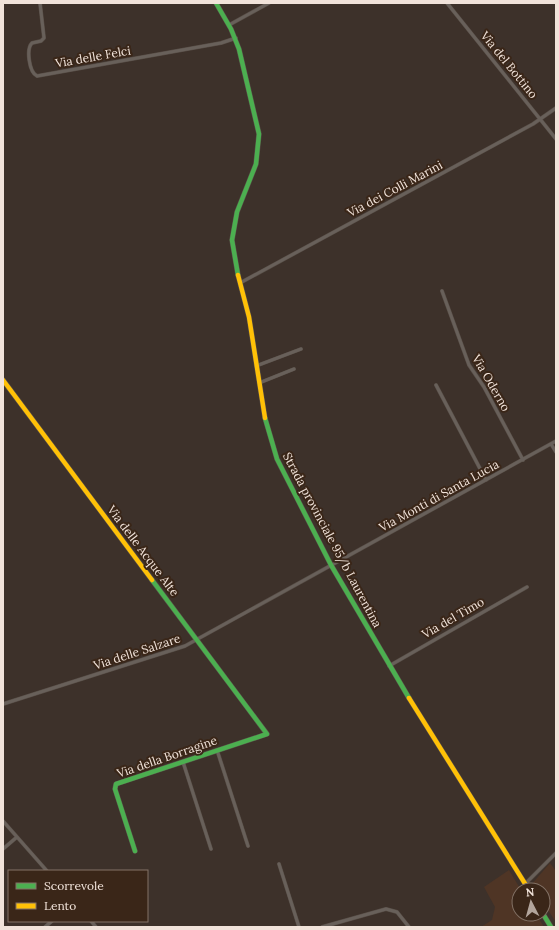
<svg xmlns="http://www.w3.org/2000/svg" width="559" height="930" font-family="Lora,serif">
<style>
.built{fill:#4f3525}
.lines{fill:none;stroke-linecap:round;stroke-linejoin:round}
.street-casing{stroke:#584e47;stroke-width:4}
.fast-casing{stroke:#584e47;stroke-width:5.5}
.slow-casing{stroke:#584e47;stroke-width:5.5}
.street{stroke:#68605a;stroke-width:3}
.fast{stroke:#4caf50;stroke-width:4.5}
.slow{stroke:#ffc107;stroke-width:4.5}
.labels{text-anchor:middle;stroke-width:4;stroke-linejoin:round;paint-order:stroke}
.street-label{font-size:12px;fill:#f1e3da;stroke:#3a2618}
</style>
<rect width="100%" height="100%" fill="#3d312a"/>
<!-- built -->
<path class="built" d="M550 863 556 871V922L543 903V890H535L531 885Z
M509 870 521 890H519V914H536L544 927H481L492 920 495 907 484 887Z"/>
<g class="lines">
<defs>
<path id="street" d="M40 3 44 38 41 41 32 43C26 49 29 72 37 76L221 43 236 38
M447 3 556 139
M229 25 269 3
M240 283 533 124 556 108
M442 291 469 365 484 387 523 460
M256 366 301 349
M259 383 294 369
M436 385 486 480
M551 444 556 452
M389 666 527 587
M3 704 185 646 556 441
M217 750 248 846
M183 762 211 849
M3 821 47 871
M3 849 17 837
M279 864 299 927
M525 884 556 853
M91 921 96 927
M45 927 52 921
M322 927 386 909 397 912 409 927"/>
<path id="fast" d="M216 3 231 29 239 49 259 134 256 164 237 212 232 240 238 275
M265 418 277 459 331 565 409 698
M135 851 115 789 116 784 267 734 152 580
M543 914 551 927"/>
<path id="slow" d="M238 275 249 317 265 418
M3 380 152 580
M409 698 529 890"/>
</defs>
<!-- street casing -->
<use href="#street" class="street-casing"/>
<!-- fast casing -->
<use href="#fast" class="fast-casing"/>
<!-- slow casing -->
<use href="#slow" class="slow-casing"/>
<!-- street -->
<use href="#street" class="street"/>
<!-- fast -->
<use href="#fast" class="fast"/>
<!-- slow -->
<use href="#slow" class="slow"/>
</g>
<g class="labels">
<!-- street labels -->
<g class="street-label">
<text transform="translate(93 57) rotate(-10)" y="4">Via delle Felci</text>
<text transform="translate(509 65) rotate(51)" y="4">Via del Bottino</text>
<text transform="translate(395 189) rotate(-28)" y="4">Via dei Colli Marini</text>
<text transform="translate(491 383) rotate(60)" y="4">Via Oderno</text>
<text transform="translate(439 496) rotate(-29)" y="4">Via Monti di Santa Lucia</text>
<text transform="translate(332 540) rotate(62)" y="4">Strada provinciale 95/b Laurentina</text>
<text transform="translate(143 551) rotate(53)" y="4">Via delle Acque Alte</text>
<text transform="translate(453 618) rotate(-30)" y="4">Via del Timo</text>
<text transform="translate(137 652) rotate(-18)" y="4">Via delle Salzare</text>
<text transform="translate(167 757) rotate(-19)" y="4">Via della Borragine</text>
</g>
</g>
<!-- border -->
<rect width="559" height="930" fill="none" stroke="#f1e3da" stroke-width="8"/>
<!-- legend -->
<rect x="8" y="870" width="140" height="52" fill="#3a2618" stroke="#837266"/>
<rect x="16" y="883" width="20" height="6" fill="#4caf50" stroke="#837266"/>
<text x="44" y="890" font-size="12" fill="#f1e3da">Scorrevole</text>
<rect x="16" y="903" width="20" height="6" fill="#ffc107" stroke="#837266"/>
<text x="44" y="910" font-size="12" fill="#f1e3da">Lento</text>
<!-- north arrow -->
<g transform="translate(531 902) rotate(354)"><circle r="19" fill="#3a2618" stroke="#837266"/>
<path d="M0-3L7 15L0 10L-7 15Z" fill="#b2a59c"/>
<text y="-6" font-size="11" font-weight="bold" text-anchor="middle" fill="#f1e3da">N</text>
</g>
</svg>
